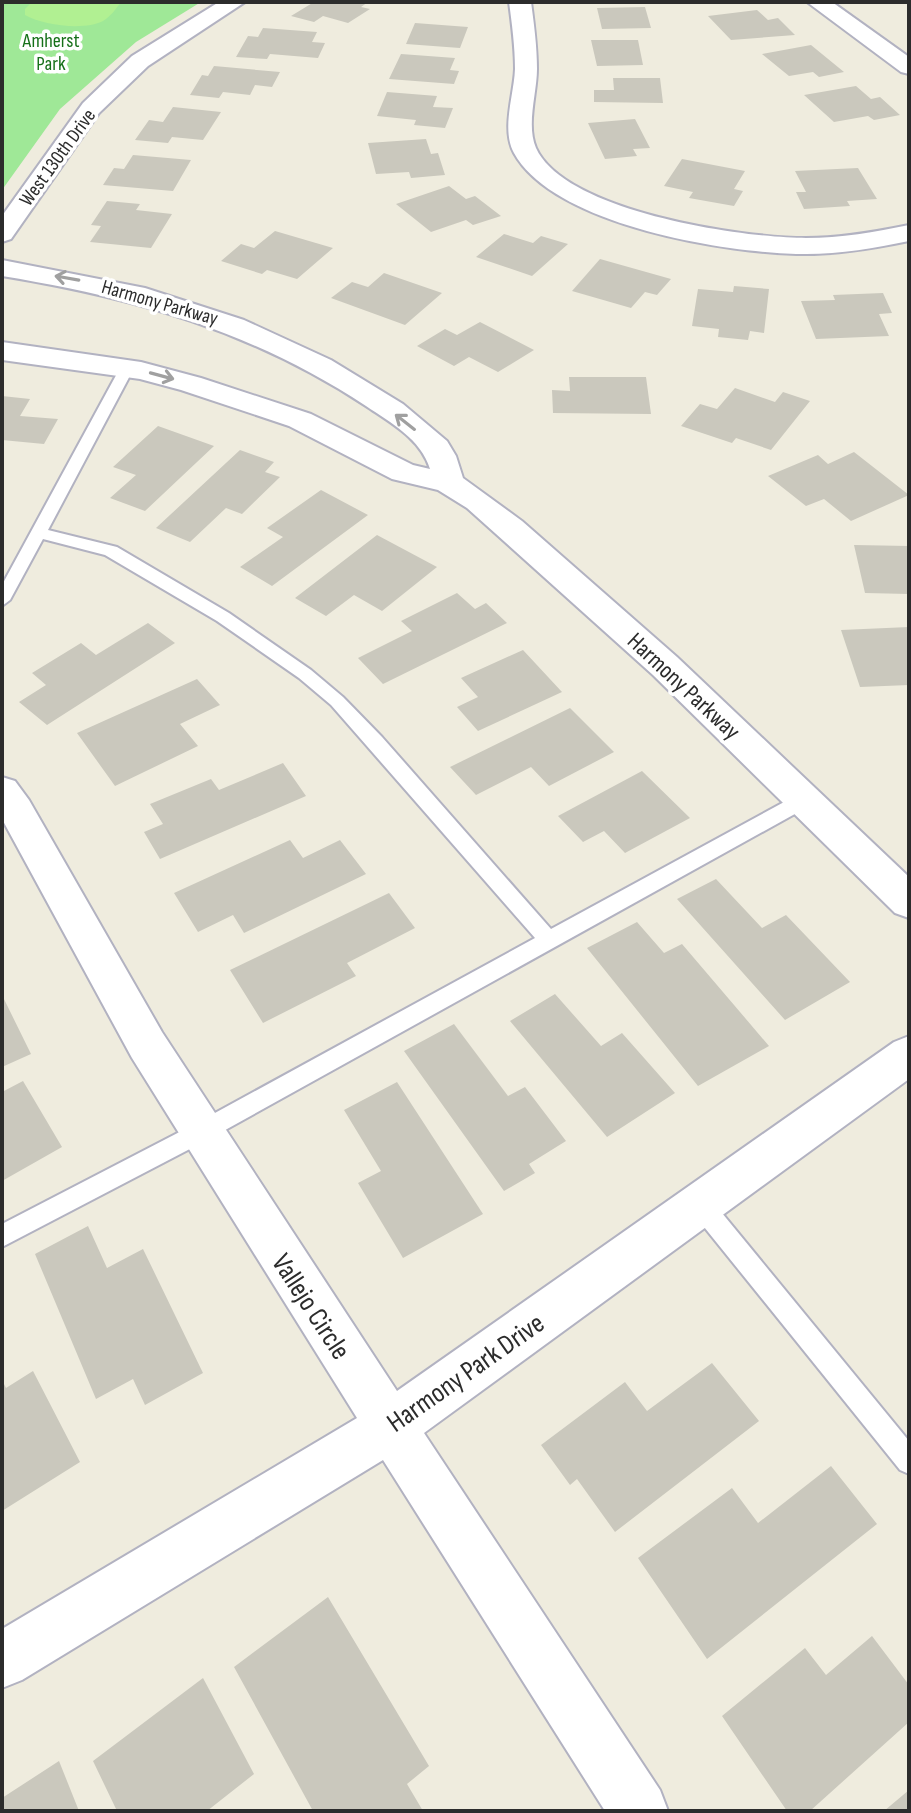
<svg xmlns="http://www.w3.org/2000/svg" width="911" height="1813" font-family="'Sofia Sans Condensed',sans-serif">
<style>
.green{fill:#9fe897}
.pitch{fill:#b1f092}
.building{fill:#cac8bd}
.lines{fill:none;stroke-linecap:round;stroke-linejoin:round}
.lane-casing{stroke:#b2b2c1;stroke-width:4}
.street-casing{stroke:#b2b2c1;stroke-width:4}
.lane{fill:#fff;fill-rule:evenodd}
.street{fill:#fff;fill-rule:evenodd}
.oneway{stroke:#a0a0a0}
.labels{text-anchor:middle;stroke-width:7;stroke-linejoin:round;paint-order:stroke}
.far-park-label{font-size:20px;fill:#167019;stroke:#fff}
.far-street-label{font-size:20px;fill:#2c2c2c;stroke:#fff}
.street-label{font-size:24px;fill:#2c2c2c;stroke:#fff}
.near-street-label{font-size:28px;fill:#2c2c2c;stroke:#fff}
</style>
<rect width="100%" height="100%" fill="#efecde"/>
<!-- green -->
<path class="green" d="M2 2H201L136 42 60 109 2 190Z"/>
<!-- pitch -->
<path class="pitch" d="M32 2H121C116 9 110 17 103 21 84 31 42 25 25 15V9Z"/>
<!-- building -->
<path class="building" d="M314 2H368L361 7 370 9 348 23 323 16 314 22 291 16Z
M645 7 651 28 602 29 597 8Z
M757 10 768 20 778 18 795 35 731 40 708 16Z
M415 23 468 27 460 48 406 44Z
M263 28 317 32 312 42 325 43 318 58 270 54 267 59 236 57 248 36 258 37Z
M591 40H638L643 65 597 66Z
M811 45 844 72 819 77 813 72 789 76 762 54Z
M401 54 455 58 450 70 459 71 454 84 389 79Z
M214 66 280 72 272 87 255 85 250 95 223 92 219 98 190 95 202 75 208 76Z
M613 78H660L663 103 594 102V90H614Z
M856 86 871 99 880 97 900 115 874 120 868 116 834 122 804 95Z
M387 92 437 96 433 107 453 108 445 128 414 125 416 120 377 116Z
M173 107 221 112 203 140 172 137 168 143 135 140 149 120 163 122Z
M635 119 650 148 633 149 637 156 605 159 588 123Z
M426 139 431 154 438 153 445 175 411 178 409 172 376 174 368 143Z
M133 155 191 160 173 191 103 185 114 168 124 169Z
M682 159 745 171 734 189 743 191 734 206 689 198 693 192 664 186Z
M858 168 877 199 847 201 850 206 804 209 796 192H806L795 171Z
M449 186 466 199 475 196 501 216 473 225 466 220 431 232 396 204Z
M107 201 140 204 136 210 172 214 151 248 90 242 101 226 91 225Z
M275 231 333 248 297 279 267 270 262 274 221 261 241 244 254 248Z
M504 234 533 243 541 236 568 244 532 276 476 257Z
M600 259 671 279 657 295 645 292 631 308 572 291Z
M384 273 442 293 405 325 331 298 352 282 368 287Z
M734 286 769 289 764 333 750 331 748 340 718 337 719 329 692 326 698 289 733 292Z
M883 293 892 313 879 314 889 336 816 339 801 301 835 300 833 295Z
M480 322 534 350 498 372 469 357 454 366 417 346 445 329 457 335Z
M569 377H646L651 414 553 413 552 390 570 391Z
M735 388 775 402 783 392 810 401 771 450 736 438 732 443 681 426 700 404 717 409Z
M2 396 30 399 20 416 58 419 44 444 2 440Z
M158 426 214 446 145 511 110 498 136 475 113 467Z
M240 450 274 462 265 472 280 477 242 514 226 508 190 542 156 528Z
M854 452 909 495 851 521 824 499 806 506 768 476 818 455 828 464Z
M321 490 368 515 272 586 240 567 283 537 267 528Z
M377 535 437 567 382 611 354 595 326 616 295 598Z
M854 545 909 546V594L865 593Z
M457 593 475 609 486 603 507 623 383 684 358 658 412 631 401 621Z
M148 623 175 643 47 725 19 702 46 685 32 673 81 643 96 655Z
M909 627V685L860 687 841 630Z
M523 650 562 692 478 731 457 707 478 697 461 678Z
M197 679 220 705 180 724 198 746 115 786 77 733Z
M570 708 614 752 549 786 531 767 476 795 450 767Z
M283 763 306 796 160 859 144 832 163 824 150 804 211 779 219 790Z
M642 771 690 818 625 853 604 831 583 842 558 816Z
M290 840 303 858 340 840 366 874 244 933 233 915 198 932 174 893Z
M716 879 762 928 786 915 850 982 785 1020 677 899Z
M389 893 415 928 347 963 356 976 263 1023 230 970Z
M637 922 664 953 682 944 769 1046 698 1086 587 948Z
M555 994 601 1046 622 1033 675 1093 607 1137 510 1021Z
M2 995 31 1054 2 1067Z
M454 1024 508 1096 525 1087 566 1141 529 1164 535 1173 504 1191 404 1051Z
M23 1081 62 1147 2 1181V1092Z
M397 1082 483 1214 403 1258 358 1183 381 1171 344 1110Z
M88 1226 107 1268 143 1249 203 1373 145 1405 133 1379 96 1399 35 1254Z
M712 1363 759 1421 615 1532 577 1479 570 1485 541 1445 625 1382 647 1411Z
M33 1371 80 1462 2 1511V1380L6 1388Z
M831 1466 877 1524 707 1659 638 1558 732 1488 758 1523Z
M328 1597 429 1766 407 1784 423 1811H313L234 1667Z
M872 1636 909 1685V1722L810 1811H787L722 1716 805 1648 826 1675Z
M203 1678 254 1774 207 1811H117L93 1761Z
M59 1761 79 1811H2V1798Z
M909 1790V1811H884Z"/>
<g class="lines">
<defs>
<path id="lane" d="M127 364 134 368 48 530 117 547 229 613 311 670 343 697 382 737 551 929 797 795 804 793 813 800 811 805 209 1139 2 1247V1224L193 1125 535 938 331 705 299 678 217 621 105 555 43 539 10 600 2 606V585L120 368Z
M700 1193 708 1196 909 1441V1474L900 1470 692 1212 688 1204 692 1196Z"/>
<path id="street" d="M219 2H245L148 66 99 113 11 239 2 242V216L83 103 132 56Z
M509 2H531C534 24 537 46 537 69 537 93 526 125 536 148 565 212 743 238 806 238 841 238 875 232 909 225V241C875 248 841 254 806 254 730 254 554 226 514 153 501 129 514 95 515 69 515 47 512 24 509 2Z
M807 2H832L909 57V74L901 72Z
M2 260 145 288 244 320 331 360 403 404 447 441 456 456 463 478 522 521 677 657 909 877V918L895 913 653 675 467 508 438 490 392 479 289 426 181 390 140 379 2 360V342L141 362 201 378 311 414 413 465 430 469C421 439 391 423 366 406 252 331 136 298 2 276Z
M2 777 15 781 29 800 162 1032 397 1391 894 1042 909 1036V1079L424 1433 660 1790 668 1811H605L383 1460 22 1680 2 1688V1629L357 1418 132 1058 2 819Z"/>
</defs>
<!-- lane casing -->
<use href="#lane" class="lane-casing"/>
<!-- street casing -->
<use href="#street" class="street-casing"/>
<!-- lane -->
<use href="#lane" class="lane"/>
<!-- street -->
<use href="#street" class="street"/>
</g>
<!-- one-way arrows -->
<defs><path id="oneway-shaft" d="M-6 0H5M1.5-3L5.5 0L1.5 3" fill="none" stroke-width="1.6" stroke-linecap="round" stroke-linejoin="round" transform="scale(2)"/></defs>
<g class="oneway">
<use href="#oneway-shaft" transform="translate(67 278) rotate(-170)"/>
<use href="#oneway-shaft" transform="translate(162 376) rotate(15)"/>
<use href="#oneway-shaft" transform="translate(405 422) rotate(-142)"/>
</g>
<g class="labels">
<!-- far-park labels -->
<g class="far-park-label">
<text x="51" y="47">Amherst<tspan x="51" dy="23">Park</tspan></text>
</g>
<!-- far-street labels -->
<g class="far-street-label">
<text transform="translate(57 157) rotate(-54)" y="7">West 130th Drive</text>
<text transform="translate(160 302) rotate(16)" y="7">Harmony Parkway</text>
</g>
<!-- street labels -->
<g class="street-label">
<text transform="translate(684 686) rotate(43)" y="8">Harmony Parkway</text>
</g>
<!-- near-street labels -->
<g class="near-street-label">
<text transform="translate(312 1306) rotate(57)" y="10">Vallejo Circle</text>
<text transform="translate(465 1372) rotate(-35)" y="10">Harmony Park Drive</text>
</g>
</g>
<!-- border -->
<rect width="911" height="1813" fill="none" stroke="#2c2c2c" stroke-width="8"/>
</svg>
